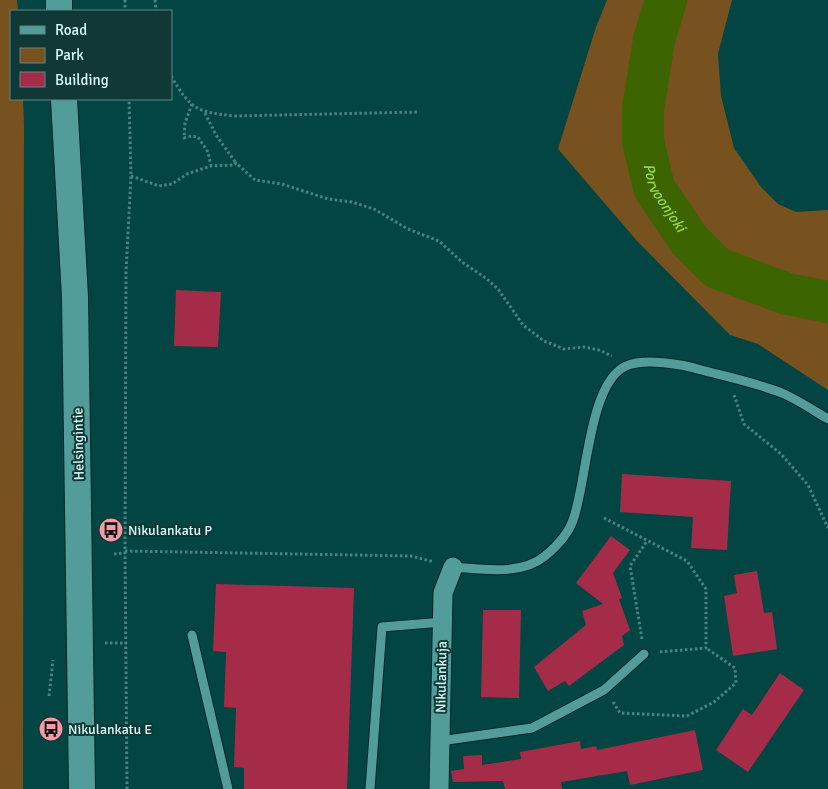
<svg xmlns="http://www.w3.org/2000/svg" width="828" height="789" font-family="Signika,sans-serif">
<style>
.green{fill:#77511e}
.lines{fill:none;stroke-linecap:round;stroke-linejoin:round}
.river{stroke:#3c6400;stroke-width:42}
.building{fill:#a52c49}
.service-casing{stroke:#002927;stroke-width:11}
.minor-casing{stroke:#002927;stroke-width:21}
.secondary-casing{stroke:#002927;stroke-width:28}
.path{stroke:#4a8381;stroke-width:3;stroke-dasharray:2.5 2.5;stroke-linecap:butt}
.service{stroke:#529d99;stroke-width:9}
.minor{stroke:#529d99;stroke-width:19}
.secondary{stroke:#529d99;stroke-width:26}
.labels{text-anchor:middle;stroke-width:4;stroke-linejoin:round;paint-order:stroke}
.street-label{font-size:14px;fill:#d8fdfa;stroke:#0f3836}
.poi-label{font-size:14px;fill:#d8fdfa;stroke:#0f3836;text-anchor:start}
.water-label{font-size:15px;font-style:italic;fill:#96da49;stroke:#0f3836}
</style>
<rect width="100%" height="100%" fill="#024543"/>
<!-- green -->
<path class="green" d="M0 0H17L18 11H11V99H23L24 124 23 789H0Z
M607 0H732L718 54 721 96 734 148 761 187 778 204 796 212 828 210V390L758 344 730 335 637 241 558 149 596 27Z"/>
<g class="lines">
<!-- river -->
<path class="river" id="s1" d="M666 0 654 40 643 109V141L654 188 689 240 717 268 787 294 828 302"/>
</g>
<!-- building -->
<path class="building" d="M176 290 221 292 218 347 174 346Z
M622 474 731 481 727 550 691 548 693 517 620 512Z
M611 536 630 550 613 573 622 598 619 599 630 630 622 636 624 645 569 686 565 681 548 691 534 667 586 625 582 611 603 604 576 583Z
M757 571 764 613 772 612 777 649 733 656 724 596 737 593 734 575Z
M216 584 354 588 347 789H244V768L234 767 236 708 224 707 226 652 213 651Z
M483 610H521L519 698 481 697Z
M780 673 804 690 748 772 716 750 743 709 752 715Z
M695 730 703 770 630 785 627 771 561 782 562 789H505L503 781 453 782 451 771 464 769 463 756 482 755V765L521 759 520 752 580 741 581 749 596 746 597 750Z"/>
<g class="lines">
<defs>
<path id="service" d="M453 567C482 569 521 576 545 556 557 546 568 535 573 520 587 484 588 383 626 366 644 358 683 364 701 370 728 377 756 383 782 393 798 400 813 410 828 419
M192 635 228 789
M440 741 532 728 604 690 644 654
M370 789 382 627 443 622"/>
<path id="minor" d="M439 789 443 593 453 567"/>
<path id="secondary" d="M59 0V11
M64 99 75 297 82 789"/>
</defs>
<!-- service casing -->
<use href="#service" class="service-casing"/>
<!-- minor casing -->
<use href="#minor" class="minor-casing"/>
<!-- secondary casing -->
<use href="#secondary" class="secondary-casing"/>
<!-- path -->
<path class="path" d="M125 0V11
M155 0 156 11
M171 76C191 110 197 112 235 116L419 112
M192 104 185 123 184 138 191 136 198 137 208 152 211 166
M205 113 216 135 236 163
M131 176 159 186 172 184 187 174 211 166 234 165 236 163 255 180 282 184 328 199 352 202 374 209 408 229 439 241 462 262 487 279 498 289 523 325 544 341 564 349 584 347 599 350 612 356
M734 395 744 424 781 454 808 485 828 528
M604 518 687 561 706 589V648L658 652
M125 551 411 556 434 562
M114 554 125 553
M642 639 630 566 647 541
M105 643H127
M49 696 53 660
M613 702 620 713 687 716 714 702 736 683 735 668 706 648
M127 789 125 551 126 272 131 176 129 99"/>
<!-- service -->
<use href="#service" class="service"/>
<!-- minor -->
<use href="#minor" class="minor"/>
<!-- secondary -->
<use href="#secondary" class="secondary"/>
</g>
<!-- icons -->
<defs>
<symbol id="bus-disc" viewBox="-11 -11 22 22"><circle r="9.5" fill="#f49aa6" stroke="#0f3836"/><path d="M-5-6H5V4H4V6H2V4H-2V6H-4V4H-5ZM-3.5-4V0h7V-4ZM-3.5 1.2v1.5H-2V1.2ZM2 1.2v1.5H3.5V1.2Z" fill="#111"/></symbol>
</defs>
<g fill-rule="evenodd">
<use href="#bus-disc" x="97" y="516" width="28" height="28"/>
<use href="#bus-disc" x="37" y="715" width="28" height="28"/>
</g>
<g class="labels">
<!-- street labels -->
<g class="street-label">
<text transform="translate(78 444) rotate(-91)" y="5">Helsingintie</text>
<text transform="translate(441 677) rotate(-89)" y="5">Nikulankuja</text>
</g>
<!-- poi labels -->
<g class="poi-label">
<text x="128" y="535">Nikulankatu P</text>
<text x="68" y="734">Nikulankatu E</text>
</g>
<!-- water labels -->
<g class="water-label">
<text dy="5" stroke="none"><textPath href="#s1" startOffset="205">Porvoonjoki</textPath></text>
</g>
</g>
<!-- legend -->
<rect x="10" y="10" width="162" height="90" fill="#0f3836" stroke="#5f8784"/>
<rect x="20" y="26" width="25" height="8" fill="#529d99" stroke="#5f8784"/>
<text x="55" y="35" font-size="15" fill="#d8fdfa">Road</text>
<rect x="20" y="48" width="25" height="15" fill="#77511e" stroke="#5f8784"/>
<text x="55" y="60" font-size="15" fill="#d8fdfa">Park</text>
<rect x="20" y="72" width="25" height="15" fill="#a52c49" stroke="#5f8784"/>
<text x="55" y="85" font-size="15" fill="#d8fdfa">Building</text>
</svg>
